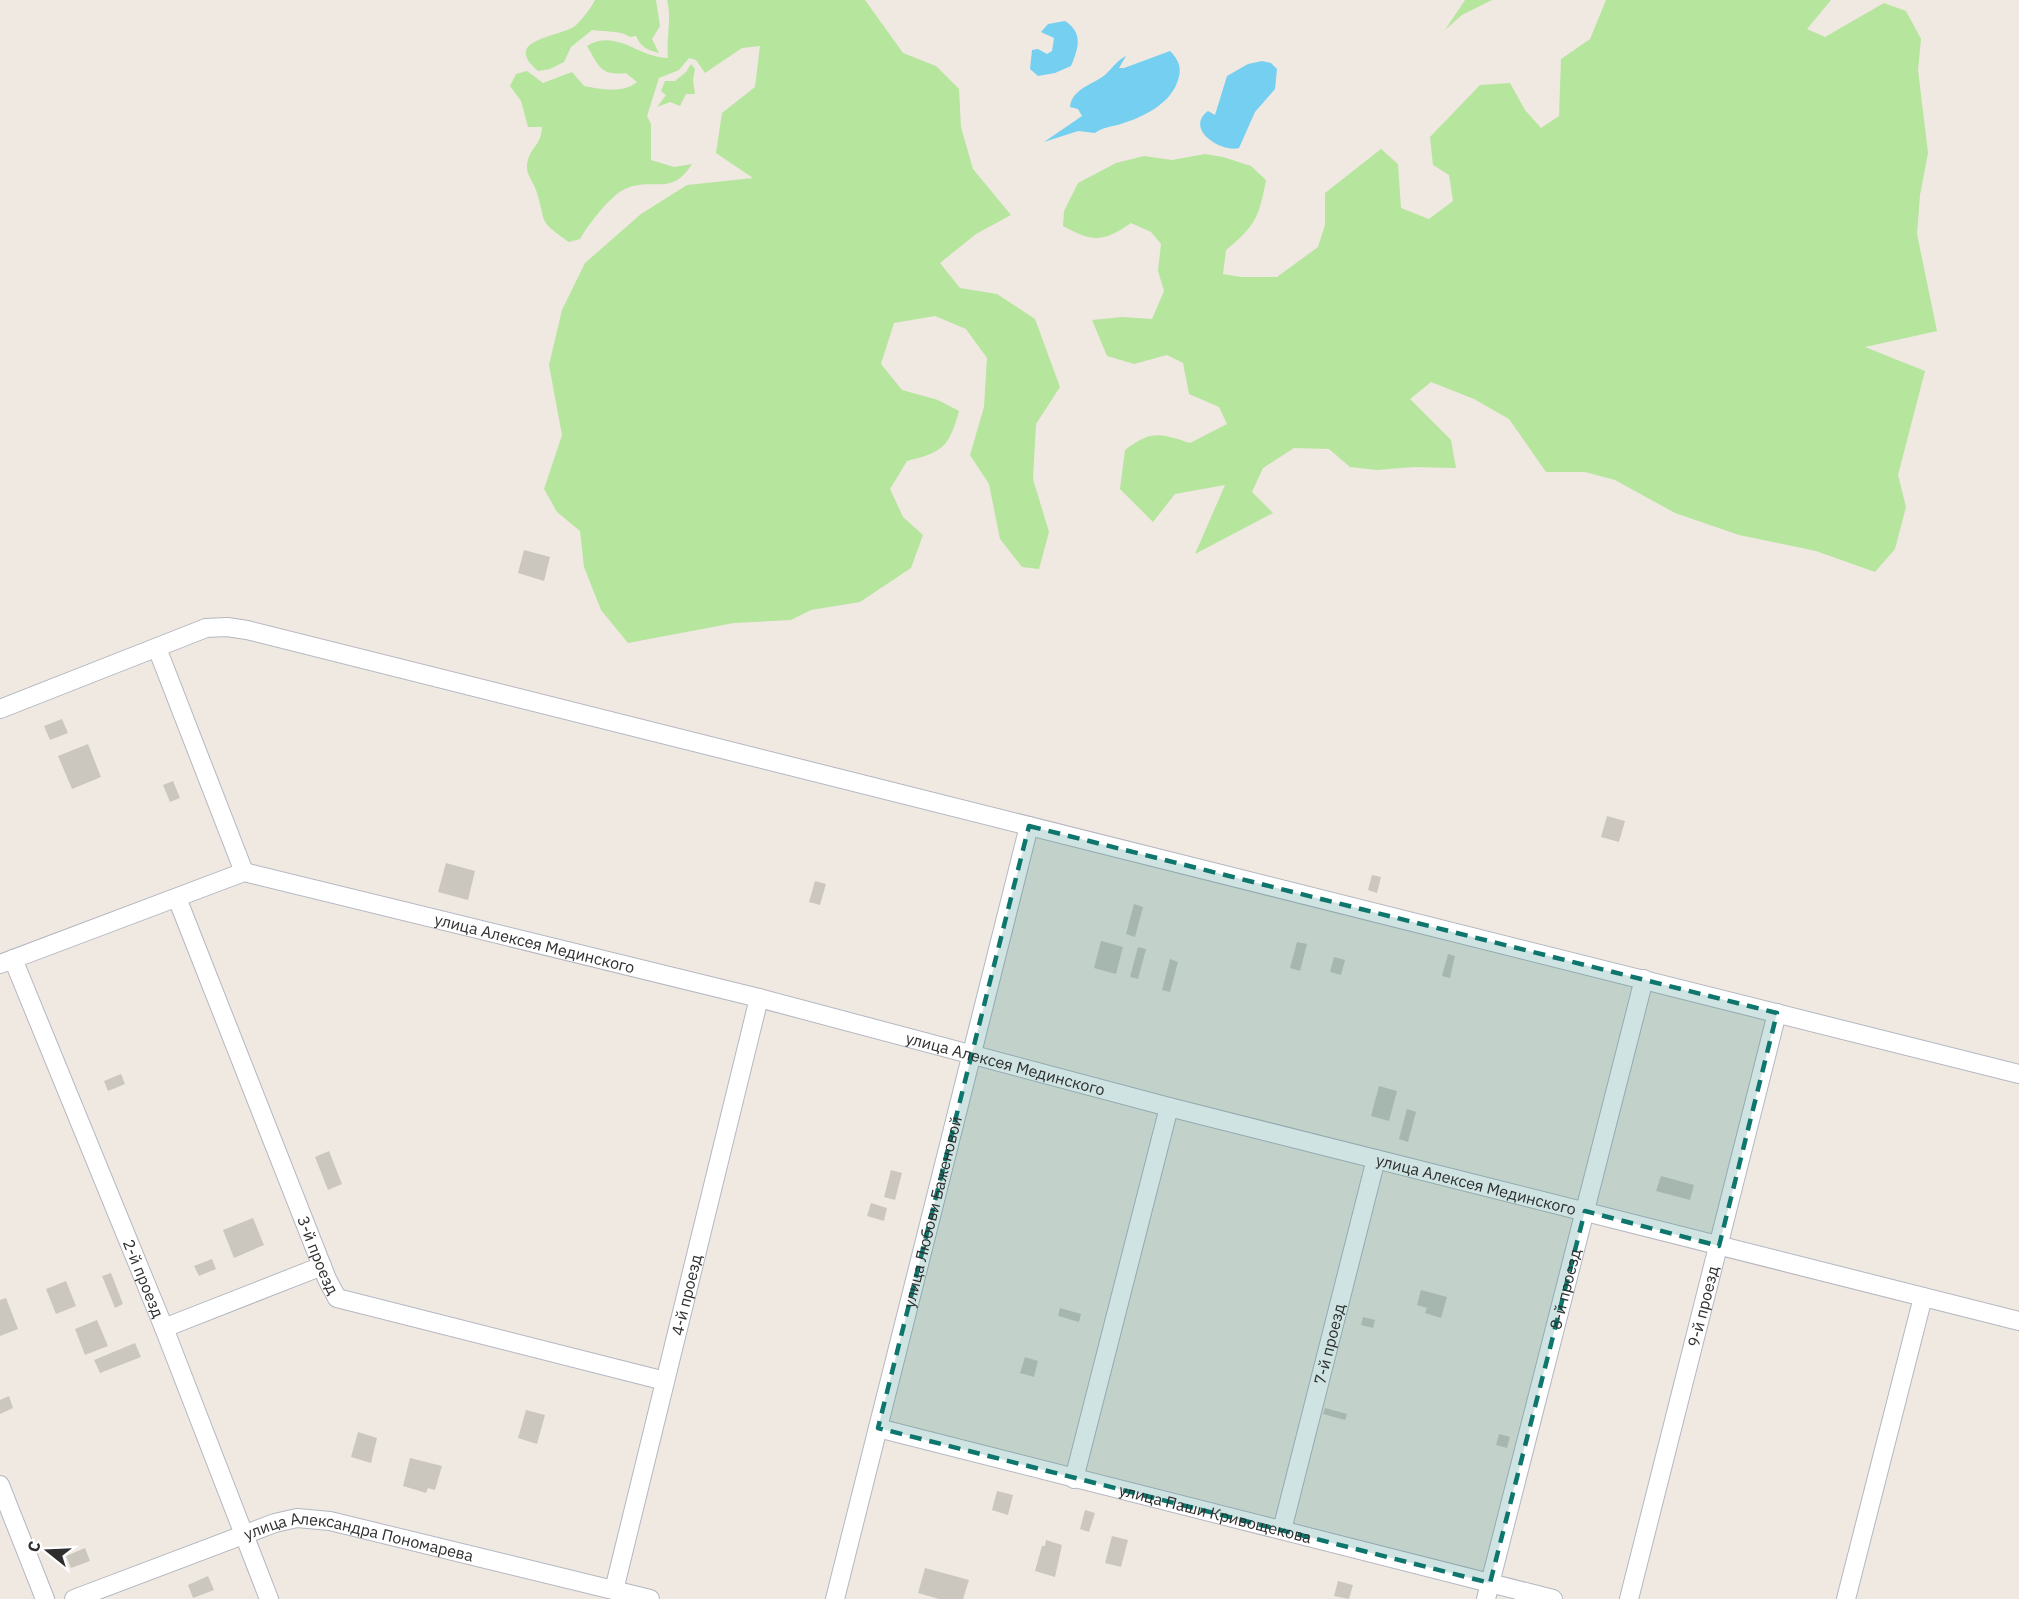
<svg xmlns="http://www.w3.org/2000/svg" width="2019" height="1599" font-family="'IBM Plex Sans',sans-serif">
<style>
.green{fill:#b6e59e}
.water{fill:#75cff0}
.building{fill:#cbc7bf}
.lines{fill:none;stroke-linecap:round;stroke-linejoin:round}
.minor-casing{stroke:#b4b7c1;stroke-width:20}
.minor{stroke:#fff;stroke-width:18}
.marked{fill:#0f766e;fill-opacity:0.2;stroke:#0f766e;stroke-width:4.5;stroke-dasharray:12 8;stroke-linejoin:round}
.labels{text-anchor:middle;stroke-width:6;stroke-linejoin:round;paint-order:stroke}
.street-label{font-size:16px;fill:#2e2e2e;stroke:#fff}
</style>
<rect width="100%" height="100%" fill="#efe9e1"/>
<!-- green -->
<path class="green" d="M595 0H656L660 26 652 39 659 53C647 50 641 47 636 36L630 37C620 30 605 32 592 30L571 47 564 62 550 69 538 71C500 39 561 37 575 26 582 20 591 8 595 0Z
M667 0H865L903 53 936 66 959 89 961 127 973 169 1011 215 976 234 940 263 960 288 997 294 1035 319 1060 387 1036 424 1033 479 1049 532 1039 569 1022 567 1000 539 989 484 970 455 984 407 987 358 966 329 935 316 894 323 881 364 902 390 938 400 959 411C949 447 943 452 907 461L890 489 903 517 923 535 911 568 860 602 811 610 791 620 734 623 628 643 601 610 584 567 580 531 557 512 544 489 562 435 549 365 562 310 585 263 641 214 687 185 753 178 716 153 722 113 755 87 760 46 742 48 705 73 696 60 689 58 679 70 659 78 647 116 651 124V160L674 167 692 164C671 197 655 177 627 188 611 194 588 225 580 239L569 242C536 219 547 223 536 190 532 179 524 173 528 160 532 146 541 145 542 127H528L521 101 510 86 516 74 527 71 543 83 572 72 584 86C601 89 622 94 637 82L626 73C600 76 599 66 587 46 616 28 639 58 668 58 666 38 672 19 667 0Z
M1465 0H1492L1462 15 1445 30Z
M1606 0H1831L1807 29 1825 37 1884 3 1906 11 1921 39 1918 70 1928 153 1920 195 1917 234 1937 331 1865 347 1925 371 1898 475 1906 507 1895 549 1875 572 1816 551 1739 535 1675 513 1615 480 1585 472H1546L1509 419 1474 399 1431 382 1410 399 1451 440 1456 468 1414 467 1377 470 1350 467 1329 449 1294 448 1263 468 1252 492 1273 513 1195 554 1225 485 1175 494 1153 522 1120 489 1125 450C1151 430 1160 433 1190 443L1227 424 1219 407 1189 394 1183 363 1167 355 1134 364 1107 356 1092 320 1122 317 1152 319 1164 291 1158 271 1161 244 1151 232 1131 223C1102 243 1093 242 1063 226L1064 211 1078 183 1116 163 1144 156 1172 160 1205 154 1223 157 1251 166 1266 180C1259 218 1255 226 1226 250L1223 274 1241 277H1277L1318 247 1325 225V193L1381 149 1398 164 1401 208 1429 219 1453 201 1449 175 1433 165 1430 137 1480 85 1510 83 1525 110 1541 128 1559 116 1561 59 1590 39Z
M691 64 695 69 693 80 695 94H686L680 106 670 102 657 107 666 95 661 91 665 81H675L686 72Z"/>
<!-- water -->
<path class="water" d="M1065 21C1084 33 1078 49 1071 66L1055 73 1038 76 1030 69 1032 50 1038 49 1047 54 1052 51 1054 38 1041 32 1048 24Z
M1170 51C1179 60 1182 68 1178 80 1171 104 1143 117 1121 124 1111 127 1103 127 1095 133L1078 131 1044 142 1082 116 1078 109 1070 107C1072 87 1097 84 1108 72 1114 66 1118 60 1126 56L1119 68H1124Z
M1262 61 1271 63 1277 69 1275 89 1255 112 1239 148C1221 153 1184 129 1208 111L1215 115 1227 76 1248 64Z"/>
<!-- building -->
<path class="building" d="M524 550 550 557 544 581 518 573Z
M62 719 68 733 50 740 44 726Z
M88 744 101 777 72 789 58 756Z
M173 781 180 798 170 802 163 785Z
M1607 816 1625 821 1619 842 1601 837Z
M446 863 475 871 468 900 438 892Z
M1372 875 1381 877 1377 893 1368 890Z
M815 881 826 884 820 905 809 902Z
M1134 904 1143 907 1135 937 1126 934Z
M1101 941 1123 947 1116 974 1094 968Z
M1297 942 1307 944 1300 971 1290 968Z
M1138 947 1146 949 1138 979 1130 977Z
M1448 954 1455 956 1450 978 1442 976Z
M1334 957 1345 960 1341 975 1330 972Z
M1170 959 1178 962 1170 992 1162 990Z
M121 1074 125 1084 108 1091 104 1081Z
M1379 1086 1397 1091 1389 1121 1371 1116Z
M1407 1109 1416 1112 1408 1142 1399 1139Z
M329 1151 342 1184 328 1190 315 1157Z
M891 1170 902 1173 895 1200 884 1197Z
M1661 1176 1694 1185 1690 1200 1656 1191Z
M871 1203 887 1208 884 1221 867 1216Z
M253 1218 264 1245 234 1258 223 1230Z
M212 1259 216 1269 199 1276 194 1266Z
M111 1273 123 1304 115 1308 102 1276Z
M66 1281 76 1306 56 1314 46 1289Z
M1421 1290 1447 1297 1441 1318 1425 1313 1427 1308 1417 1305Z
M6 1298 18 1329 0 1336V1300Z
M1060 1308 1081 1314 1079 1322 1058 1316Z
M1363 1317 1375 1320 1373 1328 1361 1325Z
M97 1320 108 1346 85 1355 75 1329Z
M135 1343 141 1357 100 1373 94 1360Z
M1025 1357 1038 1361 1034 1377 1020 1373Z
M9 1396 13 1408 0 1414V1400Z
M1325 1408 1347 1414 1345 1420 1323 1414Z
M526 1410 545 1415 537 1444 518 1438Z
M358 1432 377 1438 371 1463 351 1457Z
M1499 1434 1510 1437 1507 1448 1496 1445Z
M410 1458 442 1466 435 1490 428 1488 426 1493 403 1486Z
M997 1491 1013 1495 1008 1515 992 1510Z
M1085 1510 1095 1513 1089 1532 1080 1529Z
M1112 1536 1128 1540 1121 1567 1105 1563Z
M1046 1540 1062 1545 1055 1577 1035 1571 1042 1546H1045Z
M85 1548 90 1561 71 1568 66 1556Z
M925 1568 969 1580 963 1599H939L918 1593Z
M208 1576 214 1590 193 1598 188 1585Z
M1338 1581 1353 1585 1349 1599 1334 1596Z"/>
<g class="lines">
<defs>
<g id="minor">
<path d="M157 648 244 872"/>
<path d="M0 709 206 628 227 627 247 630 2019 1074"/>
<path id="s1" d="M177 898 327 1279 337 1298 665 1381"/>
<path id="s2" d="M13 959 164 1328 269 1599"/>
<path id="s3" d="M0 964 244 872 759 998 1169 1107 2019 1321"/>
<path d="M164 1328 322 1266"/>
<path id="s4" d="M878 1428 1553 1599"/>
<path d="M1074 1479 1169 1107"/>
<path d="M0 1485 45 1599"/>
<path id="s5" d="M1282 1530 1376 1159"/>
<path id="s6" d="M614 1590 759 998"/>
<path id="s7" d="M74 1599 275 1523 297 1518 330 1521 650 1599"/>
<path id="s8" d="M835 1599 1029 826"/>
<path id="s9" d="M1486 1599 1644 979"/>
<path id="s10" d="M1629 1599 1777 1013"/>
<path d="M1846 1599 1923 1297"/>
</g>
</defs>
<!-- minor casing -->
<use href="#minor" class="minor-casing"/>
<!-- minor -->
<use href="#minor" class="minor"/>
</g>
<!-- marked area -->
<path class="marked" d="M1029 826 1777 1013 1719 1246 1585 1211 1490 1583 878 1428Z"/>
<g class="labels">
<!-- street labels -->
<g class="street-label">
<text dy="6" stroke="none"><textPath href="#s3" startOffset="560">улица Алексея Мединского</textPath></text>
<text dy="6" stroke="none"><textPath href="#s3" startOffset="1046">улица Алексея Мединского</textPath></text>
<text dy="6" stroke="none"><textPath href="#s3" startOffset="1532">улица Алексея Мединского</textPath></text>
<text dy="6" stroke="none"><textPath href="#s8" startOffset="399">улица Любови Баженовой</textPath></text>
<text dy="6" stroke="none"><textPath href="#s1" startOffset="384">3-й проезд</textPath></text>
<text dy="6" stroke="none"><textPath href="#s2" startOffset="345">2-й проезд</textPath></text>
<text dy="6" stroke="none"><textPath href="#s9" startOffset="320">8-й проезд</textPath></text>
<text dy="6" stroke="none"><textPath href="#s6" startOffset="304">4-й проезд</textPath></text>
<text dy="6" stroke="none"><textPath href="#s10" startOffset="302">9-й проезд</textPath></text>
<text dy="6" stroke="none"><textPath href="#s5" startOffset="192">7-й проезд</textPath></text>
<text dy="6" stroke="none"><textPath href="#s4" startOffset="348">улица Паши Кривощекова</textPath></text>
<text dy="6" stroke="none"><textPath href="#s7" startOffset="300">улица Александра Пономарева</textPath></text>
</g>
</g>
<!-- north arrow -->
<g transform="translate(48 1551) rotate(288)" stroke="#ffffff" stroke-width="4.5" paint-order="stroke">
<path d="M0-4.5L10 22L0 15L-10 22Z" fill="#2e2e2e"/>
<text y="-9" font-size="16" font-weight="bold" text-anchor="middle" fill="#2e2e2e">С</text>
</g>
</svg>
